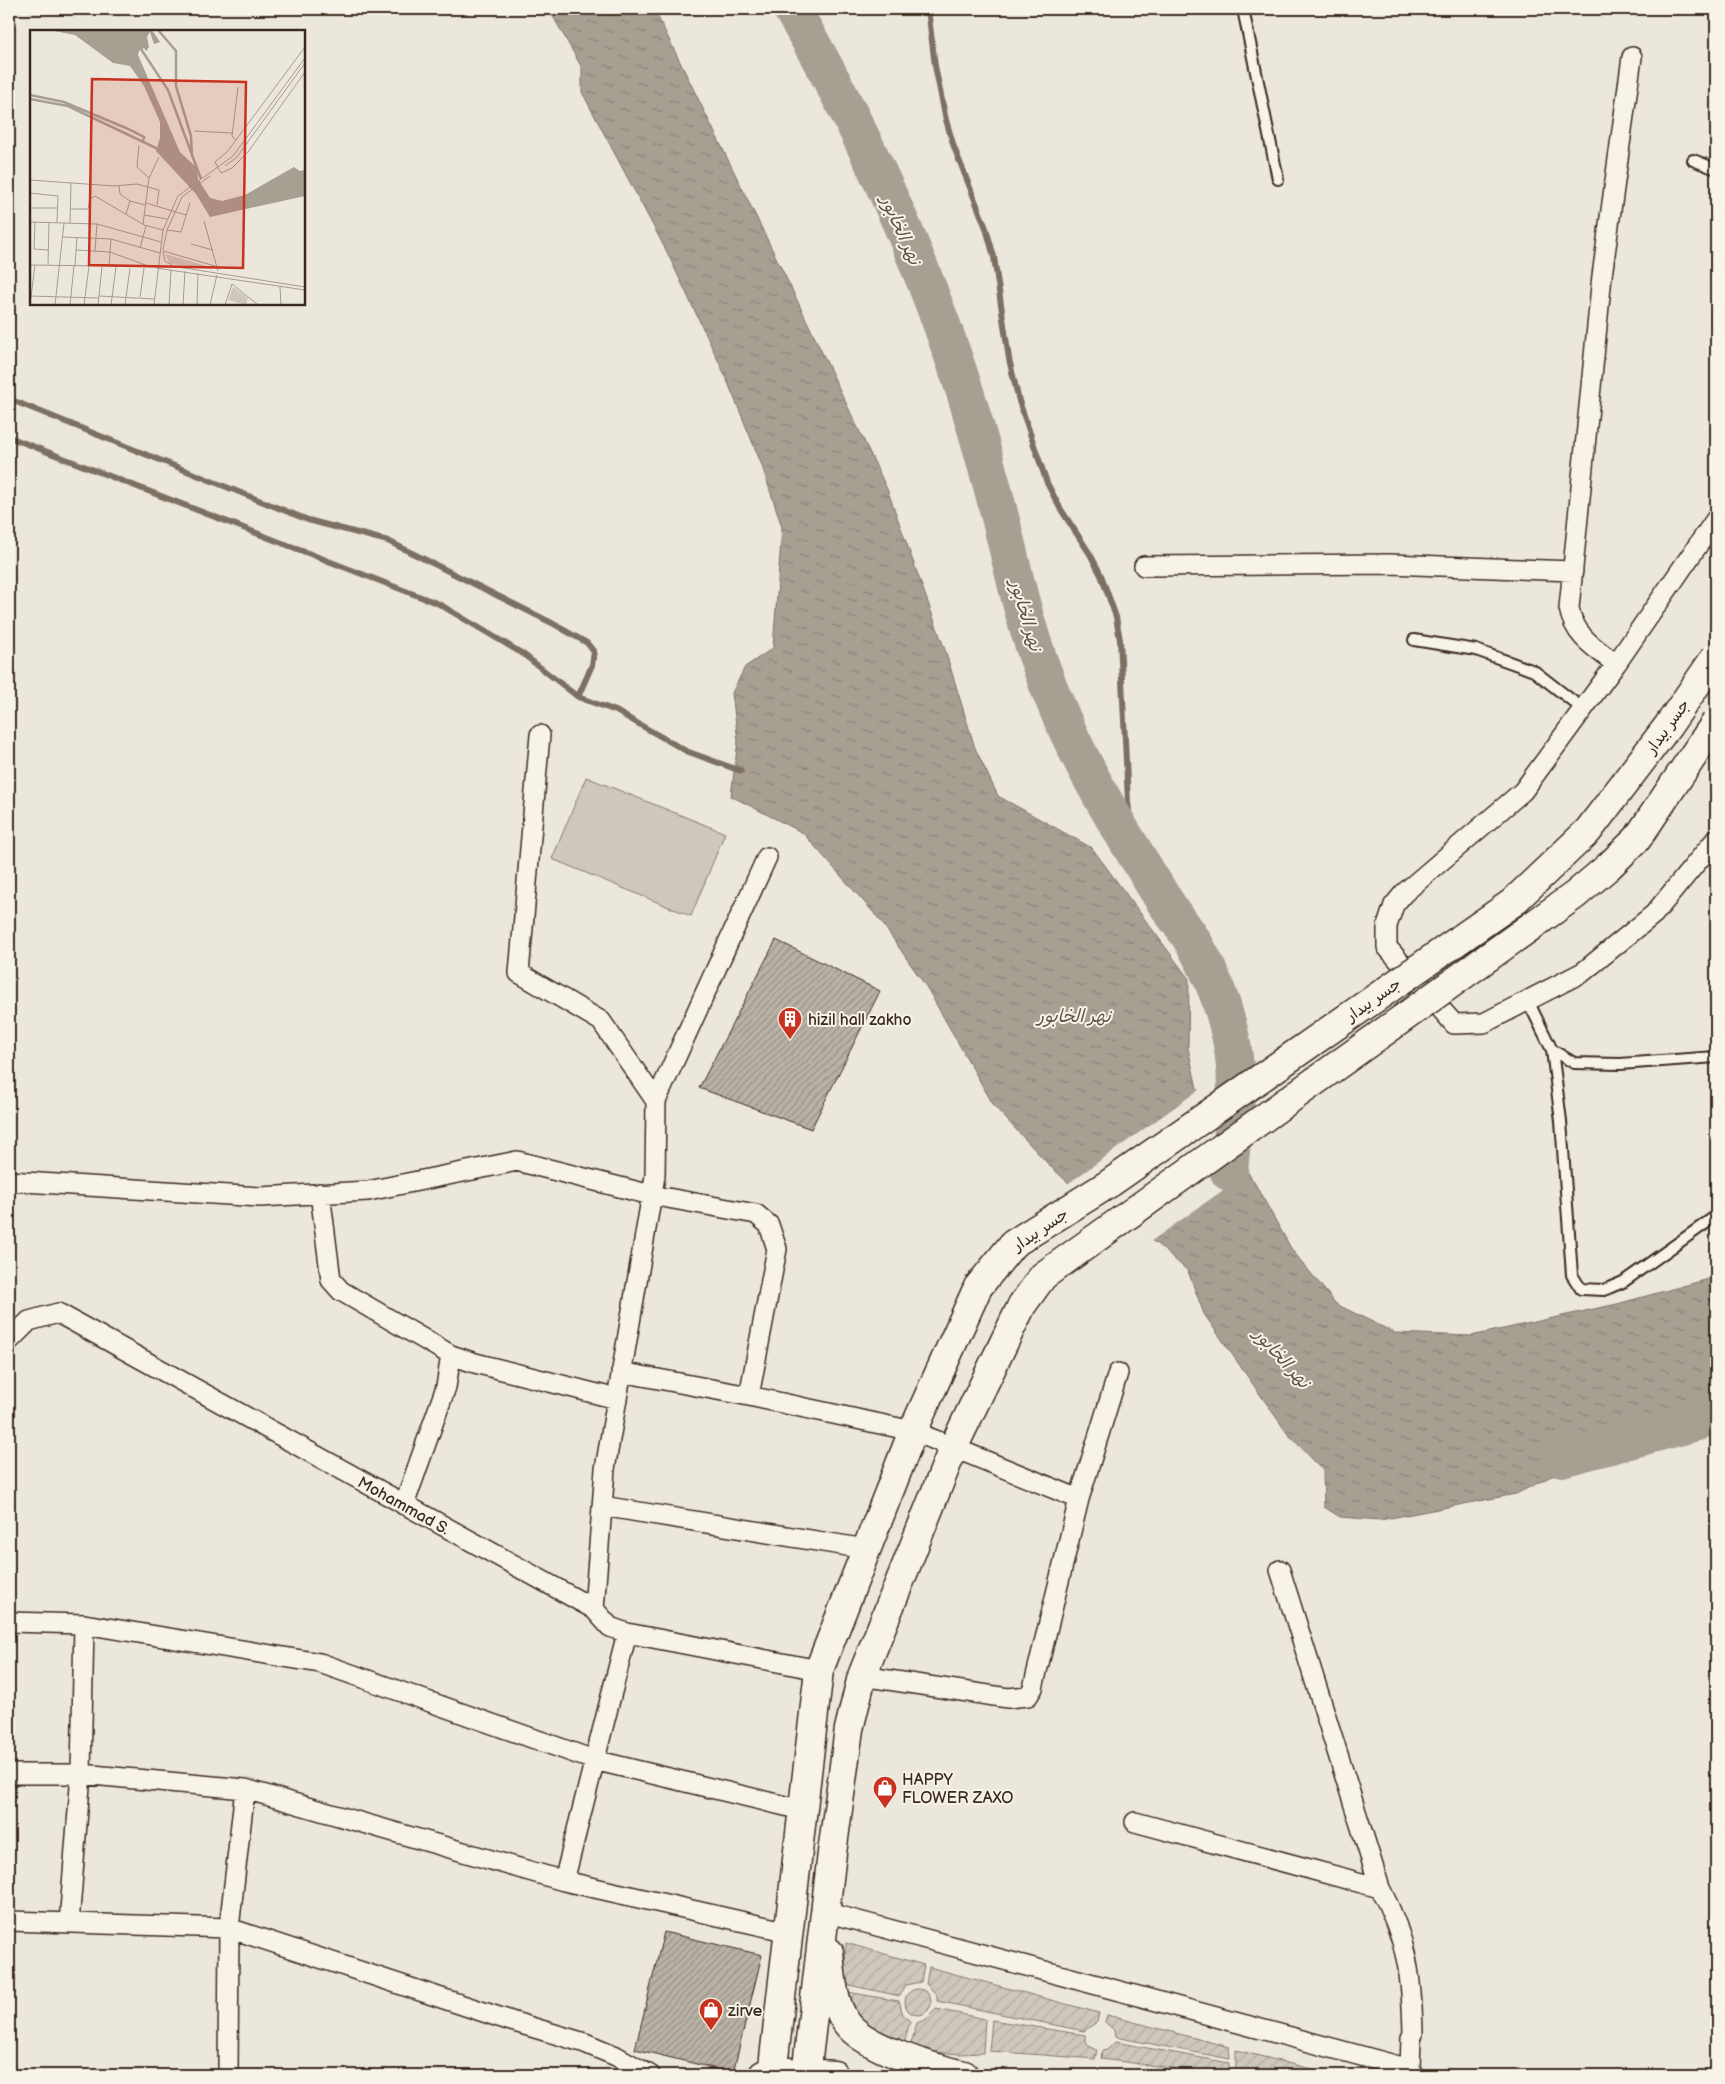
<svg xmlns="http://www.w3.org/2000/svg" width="1725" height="2084" font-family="'Balsamiq Sans','Playpen Sans Arabic',sans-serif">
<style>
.garden{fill:url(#garden-furrows);stroke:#84796d}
.pitch{fill:#cec8bc;stroke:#84796d}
.water{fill:url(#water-ripples);stroke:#7c7064}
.pier{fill:#ece7dc}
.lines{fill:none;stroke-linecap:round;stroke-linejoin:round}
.stream{stroke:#7c7064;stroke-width:6}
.river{stroke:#a89f93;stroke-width:38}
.building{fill:url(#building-hatch);stroke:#3b2a1e}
.service-casing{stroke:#3b2a1e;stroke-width:14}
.minor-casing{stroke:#3b2a1e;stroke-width:22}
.secondary-casing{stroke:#3b2a1e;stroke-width:31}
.primary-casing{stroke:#3b2a1e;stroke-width:31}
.service{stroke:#f7f3e8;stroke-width:10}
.minor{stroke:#f7f3e8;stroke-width:19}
.secondary{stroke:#f7f3e8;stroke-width:28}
.primary{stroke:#f7f3e8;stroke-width:28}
.primary-bridge-casing{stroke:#3b2a1e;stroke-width:31;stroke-linecap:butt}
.primary-bridge{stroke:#f7f3e8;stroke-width:28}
.labels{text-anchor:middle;stroke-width:4;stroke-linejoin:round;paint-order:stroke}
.street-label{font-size:16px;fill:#3b2a1e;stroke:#f7f3e8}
.poi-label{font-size:16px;fill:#3b2a1e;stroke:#f7f3e8;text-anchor:start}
.water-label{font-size:18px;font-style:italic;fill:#615347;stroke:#f7f3e8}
.inset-river{fill:none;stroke:#a89f93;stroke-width:2.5}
.inset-road{fill:none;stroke:#a59b90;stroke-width:1}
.view{fill:#c8321e;fill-opacity:0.15;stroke:#c8321e;stroke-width:2.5}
.inset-edge{fill:none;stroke:#3b2a1e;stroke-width:2.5}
</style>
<defs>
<pattern id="garden-furrows" width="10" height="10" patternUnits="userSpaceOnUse" patternTransform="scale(1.25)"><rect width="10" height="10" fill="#cec8bc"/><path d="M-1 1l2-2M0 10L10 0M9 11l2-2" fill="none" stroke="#b2aca1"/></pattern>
<pattern id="water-ripples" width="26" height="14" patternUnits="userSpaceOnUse" patternTransform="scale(1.25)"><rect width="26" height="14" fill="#a89f93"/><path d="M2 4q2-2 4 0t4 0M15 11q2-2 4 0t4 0" fill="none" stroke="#8a8277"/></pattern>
<pattern id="building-hatch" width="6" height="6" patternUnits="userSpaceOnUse" patternTransform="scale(1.25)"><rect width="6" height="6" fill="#bab2a7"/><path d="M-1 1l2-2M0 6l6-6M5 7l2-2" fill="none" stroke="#989187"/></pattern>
</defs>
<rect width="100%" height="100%" fill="#ece7dc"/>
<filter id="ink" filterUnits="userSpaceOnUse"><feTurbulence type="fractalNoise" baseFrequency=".02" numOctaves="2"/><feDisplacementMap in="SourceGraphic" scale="10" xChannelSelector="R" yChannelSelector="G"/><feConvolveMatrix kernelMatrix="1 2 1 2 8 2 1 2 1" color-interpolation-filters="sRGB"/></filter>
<g filter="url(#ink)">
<!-- garden -->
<path class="garden" d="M846 1943 924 1965 921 1982 905 1985 900 1996 844 1984Z
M929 1967 1099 2013 1097 2022 1084 2031 937 2001V1995L926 1984Z
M905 2002a13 13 0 1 1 26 0a13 13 0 1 1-26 0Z
M842 1991 899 2001 903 2015 910 2021 903 2048 868 2033Z
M936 2009 985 2019 983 2053 960 2054 909 2050 917 2023 925 2020Z
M1107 2015 1229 2047 1230 2059 1115 2037 1114 2030 1105 2022Z
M992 2020 1085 2035 1087 2045 1097 2050 1095 2059 989 2051Z
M1115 2042 1229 2063 1228 2075 1101 2059 1102 2051 1107 2050Z
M1236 2050 1335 2075H1236Z"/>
<!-- pitch -->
<path class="pitch" d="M586 777 725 833 691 916 552 859Z"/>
<!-- water -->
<path class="water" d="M549 9H654L795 296 887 489 945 650 975 748 998 796 1092 848 1189 979 1188 1048 1199 1097 1254 1182 1292 1250 1336 1304 1395 1333 1471 1336 1617 1304 1716 1277V1435L1702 1438 1661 1421 1516 1494 1380 1520 1340 1517 1324 1507 1323 1470 1287 1433 1204 1314 1188 1271 1156 1243 1103 1214 1051 1167 994 1106 927 988 880 920 803 833 731 796 738 741 732 693 745 667 773 648 782 527 761 463 724 373 667 252 582 92V68Z"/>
<!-- pier -->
<path class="pier" d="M1200 1089 1201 1096 1250 1171 1150 1242 1101 1216 1066 1185Z"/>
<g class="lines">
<!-- stream -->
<path class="stream" d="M928 9 935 66 946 120 954 147 986 228 994 257 1009 359 1019 401 1047 483 1060 508 1090 554 1101 575 1116 617 1120 640 1128 801 1133 851
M9 399 308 520 388 541 552 623 587 643 594 652 592 665 578 697
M9 437 439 604 523 654 578 697 616 711 686 751 741 771"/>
<!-- river -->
<path class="river" d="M792 9C863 131 923 261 966 395 978 435 990 476 1000 517 1013 569 1023 619 1042 669 1067 739 1104 804 1143 866 1152 881 1160 895 1170 909 1178 921 1188 932 1195 945 1212 974 1224 1006 1231 1039 1241 1086 1233 1125 1229 1172
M1562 1458 1716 1417"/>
</g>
<!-- building -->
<path class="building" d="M776 940 880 991 811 1129 699 1088Z
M664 1932 762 1955 733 2073 635 2049Z"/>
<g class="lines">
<defs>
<path id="service" d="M1243 9 1278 179
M1693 160 1716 169
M1414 640 1476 650 1534 671 1583 709
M1528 1001 1552 1050 1561 1121 1572 1275 1581 1289 1604 1290 1623 1282 1716 1216
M1552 1050 1574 1063 1620 1064 1716 1057"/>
<path id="minor" d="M1716 519 1616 664 1523 791 1404 893 1394 905 1387 926V947L1454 1024 1484 1023 1583 972 1654 914 1716 839
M1144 566 1390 564 1573 571
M1616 664C1595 648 1574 636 1569 608L1602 276 1632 57
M540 735 519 973 601 1021 656 1101 655 1176 605 1469 594 1609
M656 1101 767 857
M9 1181 260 1197 368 1191 517 1161 651 1195 756 1214 769 1225 777 1249 749 1396
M320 1193 331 1280 341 1291 451 1355
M9 1341 29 1321 58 1313 594 1609 610 1627 627 1633 819 1670
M621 1372 749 1396 913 1431 1079 1499
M404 1505 446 1387 451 1355 475 1363 617 1399
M602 1506 866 1549
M1280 1570 1380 1888C1407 1940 1412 1976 1413 2034L1411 2038 1410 2069 1414 2075
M9 1622 84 1624 81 1774 69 1923
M84 1624 320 1663 594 1760 802 1810
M862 1676 1008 1698 1028 1696 1033 1688 1079 1499 1118 1373
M9 1774H81L245 1789 564 1881 789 1932
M1135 1822 1380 1888
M564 1881 627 1633
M825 1912 1410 2069
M9 1921 229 1928 511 2021 585 2043 616 2056 650 2075
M228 2075 229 1928 245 1789"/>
<path id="secondary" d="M763 2075 773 2071 834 2075"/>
<path id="primary" d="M829 1952C831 1974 833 2004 846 2022 863 2048 934 2068 964 2075
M772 2075 819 1670 913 1431 978 1287
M806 2075 832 1853 849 1729 862 1676 954 1446 1022 1305"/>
</defs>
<!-- service casing -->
<use href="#service" class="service-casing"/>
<!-- minor casing -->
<use href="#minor" class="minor-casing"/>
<!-- secondary casing -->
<use href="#secondary" class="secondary-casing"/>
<!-- primary casing -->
<use href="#primary" class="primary-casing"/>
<!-- service -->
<use href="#service" class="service"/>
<!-- minor -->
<use href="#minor" class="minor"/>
<!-- secondary -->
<use href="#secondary" class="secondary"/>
<!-- primary -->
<use href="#primary" class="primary"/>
<defs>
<path id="primary-bridge" d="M978 1287 1013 1244 1110 1183 1512 903 1588 831 1668 726 1716 656
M1022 1305 1043 1276 1575 895 1608 867 1637 839 1716 722"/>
</defs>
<!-- primary-bridge casing -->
<use href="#primary-bridge" class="primary-bridge-casing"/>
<!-- primary-bridge -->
<use href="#primary-bridge" class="primary-bridge"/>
</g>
</g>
<!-- icons -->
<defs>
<symbol id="building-pin" viewBox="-11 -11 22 30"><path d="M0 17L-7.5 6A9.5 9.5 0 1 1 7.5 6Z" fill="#c8321e" stroke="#f7f3e8"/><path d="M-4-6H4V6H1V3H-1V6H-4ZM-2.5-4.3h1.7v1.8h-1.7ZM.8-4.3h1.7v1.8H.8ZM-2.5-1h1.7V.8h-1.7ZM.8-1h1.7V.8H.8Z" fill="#fff"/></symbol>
<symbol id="shop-pin" viewBox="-11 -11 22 30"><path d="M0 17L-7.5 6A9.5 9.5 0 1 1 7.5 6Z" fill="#c8321e" stroke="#f7f3e8"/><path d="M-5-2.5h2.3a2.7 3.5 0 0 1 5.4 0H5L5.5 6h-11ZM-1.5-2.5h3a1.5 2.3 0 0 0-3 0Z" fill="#fff"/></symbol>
</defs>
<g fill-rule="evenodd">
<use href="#building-pin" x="776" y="1005" width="28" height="38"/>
<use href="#shop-pin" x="871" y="1774" width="28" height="38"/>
<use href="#shop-pin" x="697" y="1996" width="28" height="38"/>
</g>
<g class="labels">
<!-- street labels -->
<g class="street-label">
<text transform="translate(1667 726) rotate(-54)" y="6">جسر بيدار</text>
<text transform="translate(1373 999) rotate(-35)" y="6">جسر بيدار</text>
<text transform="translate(1040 1229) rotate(-34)" y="6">جسر بيدار</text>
<text transform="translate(404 1505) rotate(29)" y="6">Mohammad S.</text>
</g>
<!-- poi labels -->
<g class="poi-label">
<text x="808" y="1025">hizil hall zakho</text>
<text x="902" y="1785">HAPPY<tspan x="902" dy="18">FLOWER ZAXO</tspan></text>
<text x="728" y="2016">zirve</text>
</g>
<!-- water labels -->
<g class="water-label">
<text transform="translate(901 230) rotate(66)" y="6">نهر الخابور</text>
<text transform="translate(1026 615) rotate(74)" y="6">نهر الخابور</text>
<text x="1074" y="1022">نهر الخابور</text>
<text transform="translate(1282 1358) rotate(48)" y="6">نهر الخابور</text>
</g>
</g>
<!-- overview -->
<g transform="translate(30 30)">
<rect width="275" height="275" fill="#ece7dc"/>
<path d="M203 257 218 268 216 275 198 270Z" fill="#cec8bc"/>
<path d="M135 224 180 237V238L140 234Z" fill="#cec8bc"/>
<path d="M19 0H122L130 12 124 14 120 2 117 7 119 17 116 21 114 18 109 21 108 25 150 122 167 138 168 149 180 168 192 171 215 165 264 137 270 141 275 140V166L180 187 166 164 126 121 130 108V92L114 56 100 36 83 33 45 5Z" fill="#a89f93"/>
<path class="inset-river" d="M128 0 146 21V56L161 106 162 127M109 16 138 60 171 149M0 65 34 72 96 98 114 107 113 111M0 69 38 76 128 119"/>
<path class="inset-road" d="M275 17 197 122 185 132 191 143 202 138 218 122 275 42M164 101 202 103M206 111 202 106 208 57M109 115 107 137 119 148 113 194M195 136 207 127 275 33M119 148 129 127M0 150 84 156 107 154 129 160 127 175M89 156 90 164 100 171M0 163 28 166 27 192M116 173 156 185M0 178H28M41 179H58L60 169 65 166 114 195 133 200M96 184 100 171 115 175M114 185 137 189M174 191 188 241M0 192 67 194 65 221M5 192 4 219 18 220M40 193 41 153M67 194 131 212M137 200 151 202 160 173M33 207 81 209 130 223M161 214 183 220M110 218 116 196M46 220 80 222 118 236M133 220 137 200 152 167 180 146M133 221 185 236M133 221 135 231 142 235M0 235 148 237 275 257M18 235 19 192M45 236 47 207M79 236 81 209M126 238 275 260M202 254 228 275M250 257 251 275M0 266 69 268M69 266 124 269M110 267 114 238M0 275 5 235M25 275 34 193M40 275 44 236M54 275 59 236M68 275 72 237M81 275 86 237M95 275 100 238M124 275 133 200 148 166 203 126 275 28M139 275 141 240M153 275 155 241M167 275 168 243M180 275 187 245M195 275 202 254"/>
<path class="view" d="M62 49 216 52 213 238 59 235Z"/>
<rect width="275" height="275" class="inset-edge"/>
</g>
<!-- margin -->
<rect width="1725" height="2084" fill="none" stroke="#f7f3e8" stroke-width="30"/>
<rect x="15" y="15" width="1695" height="2054" fill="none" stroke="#3b2a1e" stroke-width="2" filter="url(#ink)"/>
</svg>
